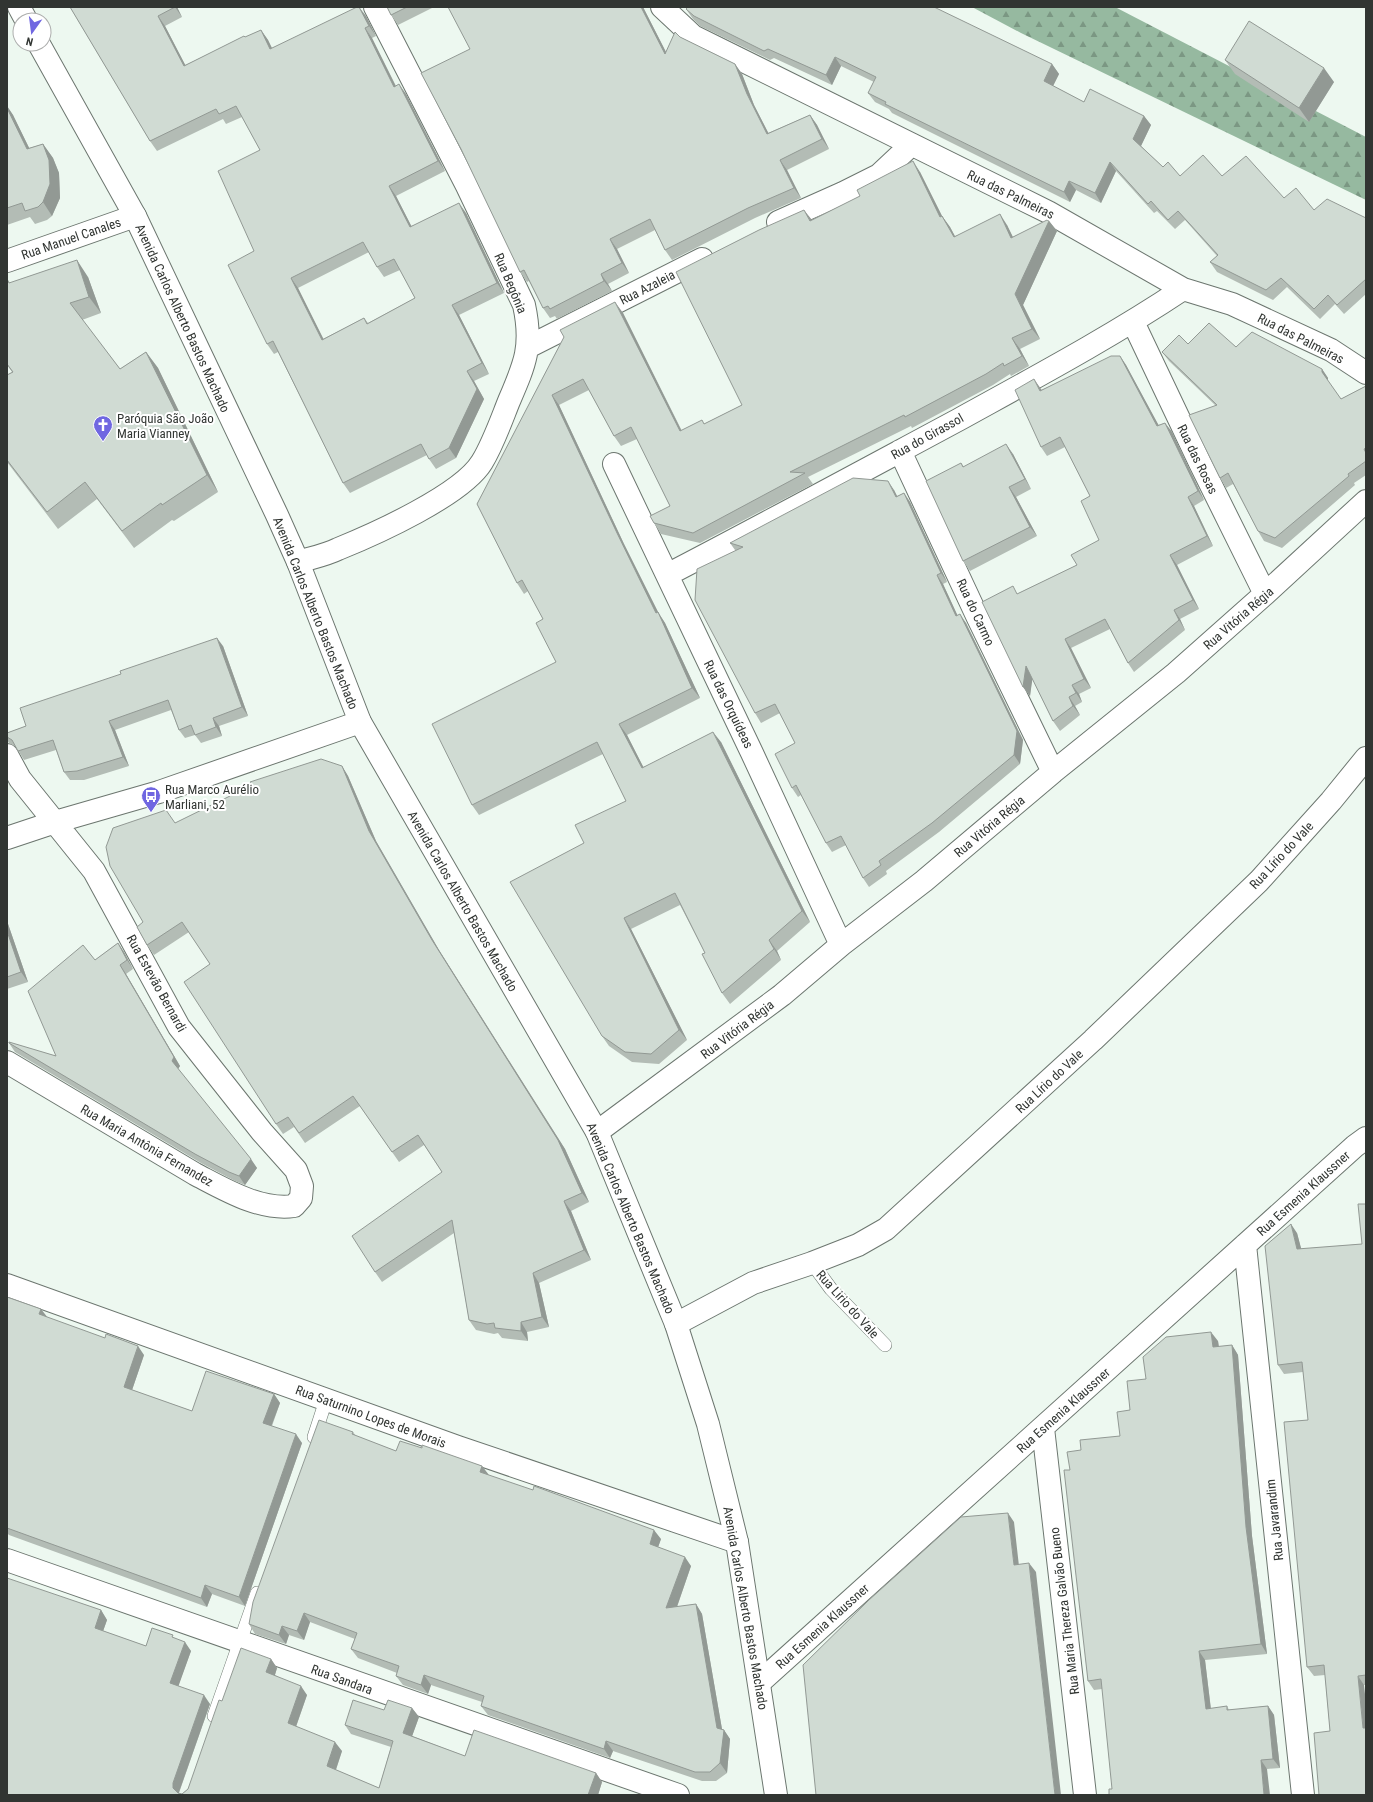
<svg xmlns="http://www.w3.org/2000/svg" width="1373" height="1802" font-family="'Roboto Condensed',sans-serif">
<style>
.forest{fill:url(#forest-firs)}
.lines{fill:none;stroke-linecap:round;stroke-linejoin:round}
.service-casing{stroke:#6c766f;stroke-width:14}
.minor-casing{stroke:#6c766f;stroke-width:24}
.tertiary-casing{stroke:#6c766f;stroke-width:24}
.service{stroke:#fff;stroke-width:13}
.minor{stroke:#fff;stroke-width:22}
.tertiary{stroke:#fff;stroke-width:22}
.wall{fill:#b3bcb5;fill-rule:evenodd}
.shaded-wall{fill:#929994}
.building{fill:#d0dbd3;stroke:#929994;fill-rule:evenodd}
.labels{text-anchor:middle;stroke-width:4;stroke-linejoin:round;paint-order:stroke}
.street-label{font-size:13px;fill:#313532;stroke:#fff}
.poi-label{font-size:13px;fill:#313532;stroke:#fff;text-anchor:start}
</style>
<defs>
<pattern id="forest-firs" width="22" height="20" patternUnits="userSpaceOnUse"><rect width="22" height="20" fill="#96b9a0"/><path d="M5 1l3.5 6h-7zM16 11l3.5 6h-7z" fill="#7b9783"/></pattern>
</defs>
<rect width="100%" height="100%" fill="#edf8f0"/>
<!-- forest -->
<path class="forest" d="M972 7H1115L1366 137V200L1021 33Z"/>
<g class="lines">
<defs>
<path id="service" d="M812 1263 831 1289 885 1345
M314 1437 326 1400
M214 1716 257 1593"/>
<path id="minor" d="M662 7 693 36 1048 212 1183 289 1232 304 1331 350 1366 373
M778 222 843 193 879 175 911 145
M7 261 135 216
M1133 322 1200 463 1265 594
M528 347 702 259
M900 451 978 618 1053 772
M614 464 752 753 841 945
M298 562C311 558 326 555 338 549 375 534 462 495 482 462 493 444 501 421 509 401 525 364 533 346 524 305L467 186 375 7
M667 575C765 524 861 472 958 420 1034 378 1111 337 1183 289
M7 755 20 779 94 871 179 1027 262 1132 296 1170 302 1186 301 1198 294 1206C260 1211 224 1189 195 1174L7 1062
M7 838 55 822 159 792 360 722
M597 1132 782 995 841 945 924 881 1053 772 1176 673 1265 594 1366 501
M1245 1245 1303 1795
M7 1285 458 1447 737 1542
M676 1324 753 1283 812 1263 858 1245 886 1229 1093 1040 1259 881 1331 801 1366 758
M1043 1428 1085 1795
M7 1560 678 1795
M760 1682 1355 1146 1366 1138"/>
<path id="tertiary" d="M19 7 26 20
M39 44 135 216 277 515 298 562 360 722 597 1132 676 1324 708 1424 737 1542 776 1795"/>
</defs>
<!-- service casing -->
<use href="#service" class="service-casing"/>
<!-- minor casing -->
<use href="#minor" class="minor-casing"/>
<!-- tertiary casing -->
<use href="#tertiary" class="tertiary-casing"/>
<!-- service -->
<use href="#service" class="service"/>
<!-- minor -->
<use href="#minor" class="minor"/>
<!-- tertiary -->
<use href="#tertiary" class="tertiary"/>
</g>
<!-- wall -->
<path class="wall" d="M70 7H177L182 17 165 26 185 65 261 30 268 40 272 48 366 16 376 36 372 38 396 86 406 94 445 171 396 196 411 226 466 213 504 293 459 315 489 374 474 381 484 399 456 458 436 469 429 459 427 455 350 493 343 483 278 352 274 354 267 344 254 251 260 150 242 117 226 124 223 119 157 151 150 141ZM369 252 377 267 384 277 400 270 415 298 368 323 364 318 323 339 298 288Z
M387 7H434L398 25 391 15Z
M643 7 666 52 680 37 735 64 742 74 754 105 768 133 810 115 817 125 829 149 787 170 801 198 755 218 672 260 665 250 655 230 617 249 629 273 608 284 612 291 557 319 555 316 550 318 543 308 529 281 527 282 520 272 470 49Z
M686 9 1052 64 1059 74 1053 86 1084 102 1144 116 1151 125 1141 146 1163 167 1180 176H1222L1284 198 1314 210 1366 218V294L1344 314 1335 304 1320 319 1287 287 1273 300 1217 272 1210 262 1217 256 1185 220 1175 229 1157 211 1154 213 1116 171 1101 203 1076 190 1070 202 892 113 889 109 875 102 868 93 874 82 841 66 832 85 774 58 770 60 700 26 693 19Z
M1225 60 1334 82 1309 122 1235 74Z
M7 106 13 115 29 148 43 144 53 158 59 173 60 198 52 216 47 220 35 224 30 217 7 225Z
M920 172 942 216 950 227 955 236 1007 225 1013 237 1049 221 1057 231 1023 305 1040 339 1020 349 1029 366 1011 376 1010 374 993 385 912 428 911 426 808 477 813 484 700 543 661 534 654 523 670 506 637 439 621 446 614 436 589 390 559 405 624 544 658 612 665 623 700 698 627 735 643 767 721 742 810 922 777 951 781 960 730 1004 722 993 705 953 680 905 631 929 687 1040 659 1064 632 1062 609 1046 602 1036 584 843 626 801 603 754 479 815 472 805 556 662 543 619 528 591 524 594 517 583 477 504 564 337 623 313 682 431 704 424 742 405 812 220Z
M88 277 101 313 82 320 120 369 146 352 158 368 218 492 174 521 172 520 134 548 97 499 58 529 7 462V375L12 372 7 365V279L10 283Z
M1188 344 1236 347 1322 369 1328 378V382L1341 399 1366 386V475L1354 483 1355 485 1282 548 1264 541 1258 531 1233 484 1226 488 1220 478 1215 405 1169 361 1162 352Z
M1120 356 1126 365 1158 425 1165 423 1172 432 1204 500 1194 506 1213 546 1177 565 1199 609 1180 619 1185 630 1134 672 1128 663 1110 629 1071 648 1091 688 1079 694 1082 702 1075 706 1080 715 1060 731 1053 721 1032 678 1030 696 1023 687 1019 593 1077 565 1099 540 1090 496 1065 447 1047 456 1041 447V390Z
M1013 454 1031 489 1016 497 1037 536 970 571 963 561 961 463 964 467Z
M894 490 897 496 904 493 910 502 947 582 943 584 957 615 966 623 1023 740 1020 764 939 832 886 871 887 874 869 887 863 878 846 845 832 852 826 843 801 795 798 797 792 788 795 743 780 713 761 723 755 713 735 550 730 543Z
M223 646 248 716 219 726 222 736 201 743 195 735 185 738 179 730 171 710 115 730 129 766 84 780H70L64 772 56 750 24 760 16 747 9 743 7 740V733L26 726Z
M342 766 348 776 376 841 439 950 565 1149 589 1202 571 1211 591 1260 539 1283 549 1327 527 1332 528 1341 502 1338 498 1333 494 1334 476 1330 469 1320 454 1233 382 1282 375 1272 442 1172 424 1145 399 1162 360 1106 305 1143 294 1127 283 1134 276 1124 210 964 189 932 154 955 147 945 143 922 175 823Z
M7 921 28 982 7 989Z
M118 943 124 952 133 969 126 974 180 1066 178 1069 257 1168 245 1185 235 1181 201 1163 15 1052 9 1043 56 1056 95 960Z
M1366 1204V1685H1364L1330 1731 1325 1675 1314 1676 1307 1667 1308 1420 1303 1372 1284 1374 1278 1365 1297 1233 1301 1249 1362 1244Z
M7 1297 46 1317 144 1355 132 1390 192 1411 274 1394 280 1403 272 1426 302 1443 245 1606 212 1594 207 1607 9 1535 7 1533Z
M1218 1341 1219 1347 1232 1345 1238 1355 1252 1536 1267 1654 1205 1660 1211 1709 1227 1706 1229 1710 1268 1706 1274 1715 1280 1768 1267 1769 1102 1689 1094 1690 1088 1681 1070 1470 1081 1450 1120 1436 1130 1410 1146 1379Z
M353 1432 356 1436 396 1451 422 1448 482 1466 488 1475 661 1539 658 1547 691 1566 677 1607 696 1604 702 1614 722 1729 724 1730 730 1739 727 1773 716 1781H702L613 1751 610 1758 488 1715 481 1706 482 1702 431 1685 428 1694 403 1685 396 1676 397 1673 358 1658 351 1649 355 1639 310 1622 304 1640 289 1635 286 1644 255 1634 249 1624Z
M101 1610 107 1620 103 1631 146 1646 175 1638 191 1651 178 1686 210 1704 179 1793 182 1794 188 1789 222 1701 271 1659 277 1668 275 1675 307 1695 296 1727 342 1751 336 1770 379 1788 391 1747 351 1734 345 1725 384 1710 412 1708 419 1717 412 1736 465 1756 596 1773 602 1782 598 1795H7Z"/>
<!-- shaded-wall -->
<path class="shaded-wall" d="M175 7H177L182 17Z
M359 7 366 16 376 36 369 26Z
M641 7H643L672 64 665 54Z
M158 16 165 26 191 76 184 66Z
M365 28 372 38 401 97 394 87Z
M261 30 268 40 277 59 270 49Z
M835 57 841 66 832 85 826 75Z
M735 64 742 74 754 105 774 144 767 134 747 94Z
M1052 64 1059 74 1051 90 1044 81Z
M1324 68 1334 82 1309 122 1299 108Z
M399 84 406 94 445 171 438 161Z
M7 106 13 115 36 162 27 149 7 108Z
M810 115 817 125 829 149 822 139Z
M1144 116 1151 125 1140 148 1133 139Z
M43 144 53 158 59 173 60 198 52 216 43 202Z
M780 160 787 170 801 198 794 188Z
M913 161 920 172 948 228 940 217Z
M1110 162 1116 171 1101 203 1095 193Z
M1069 181 1076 190 1070 202 1064 192Z
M389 186 396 196 417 237 410 227Z
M459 203 466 213 504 293 497 283Z
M804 210 812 220 810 221Z
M1000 214 1007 225 1018 248 1011 238Z
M942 216 950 227 961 248 954 237Z
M1049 221 1057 231 1023 305 1040 339 1032 329 1015 294Z
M610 239 617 249 629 273 622 263Z
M77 260 88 277 101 313 89 297Z
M601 274 608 284 612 291 604 281Z
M291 278 298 288 329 350 322 340Z
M615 302 623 313 687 442 680 431Z
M452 305 459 315 489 374 482 363Z
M1012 338 1020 349 1029 366 1022 356Z
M146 352 158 368 218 492 207 475Z
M1120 356 1126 365 1164 435 1157 426Z
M1322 369 1328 378V382L1322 372Z
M467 371 474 381 484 399 456 458 449 448Z
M1034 379 1041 389 1047 400 1040 391Z
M552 395 559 405 624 544 662 620 658 612 665 623 700 698 692 688 617 533Z
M1165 423 1172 432 1204 500 1198 491Z
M1006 444 1013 454 1031 489 1025 479Z
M888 481 894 490 902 506 896 497Z
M1009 487 1016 497 1037 536 1030 527Z
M904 493 910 502 947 582 941 573Z
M1188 497 1194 506 1213 546 1207 536Z
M1170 555 1177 565 1199 609 1193 600Z
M937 575 943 584 962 625 956 616Z
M1174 610 1180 619 1185 630 1179 620Z
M960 614 966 623 1023 740 1020 764 1014 755Z
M217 638 223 646 248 716 242 707Z
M1065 639 1071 648 1091 688 1084 679Z
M1026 666 1033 675 1030 696 1023 687Z
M1072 685 1079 694 1082 702 1076 693Z
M1069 697 1075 706 1080 715 1073 706Z
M213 718 219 726 222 736 216 727Z
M109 721 115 730 129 766 123 757Z
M619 724 627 735 649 778 642 768Z
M713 732 721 742 810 922 802 911Z
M342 766 348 776 376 841 439 950 565 1149 589 1202 582 1193 432 940 369 831Z
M624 918 631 929 687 1040 679 1030Z
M7 921 28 982 21 972 7 931Z
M769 940 777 951 781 960 774 949Z
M118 943 124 952 133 969 127 960Z
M120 965 126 974 180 1066 178 1069 172 1061Z
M251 1159 257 1168 245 1185 239 1176Z
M564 1201 571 1211 591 1260 584 1250Z
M1291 1224 1297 1233 1304 1259 1297 1249Z
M533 1273 539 1283 549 1327 542 1317Z
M41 1309 48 1318 39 1314Z
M521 1322 527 1332 528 1341 521 1331Z
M1211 1332 1218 1341 1220 1357 1213 1347Z
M1232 1345 1238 1355 1252 1536 1267 1654 1261 1644 1246 1527Z
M138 1346 144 1355 130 1396 124 1387Z
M274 1394 280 1403 269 1432 263 1423Z
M296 1434 302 1443 245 1606 239 1597Z
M482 1466 489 1475 480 1472Z
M1008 1513 1014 1522 1020 1575 1014 1565Z
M654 1530 661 1539 656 1553 650 1544Z
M685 1557 691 1566 673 1618 666 1608Z
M1029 1563 1036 1572 1061 1795H1055Z
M205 1585 212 1594 207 1607 201 1598Z
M696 1604 702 1614 723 1735 724 1730 730 1739 727 1773 720 1763 717 1728Z
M101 1610 107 1620 101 1637 95 1628Z
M304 1613 310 1622 304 1640 297 1631Z
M282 1626 289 1635 286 1644 279 1635Z
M185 1642 191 1651 176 1693 170 1683Z
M1199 1651 1205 1660 1212 1719 1206 1709Z
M271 1659 277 1668 273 1681 266 1672Z
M424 1675 431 1685 428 1694 421 1685Z
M1358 1676 1364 1685 1366 1703V1733L1363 1728Z
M301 1686 307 1695 294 1732 288 1723Z
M204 1695 210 1704 179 1792V1795L173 1788V1783Z
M1268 1706 1274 1715 1280 1768 1273 1759Z
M412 1708 419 1717 410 1742 403 1733Z
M606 1741 613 1751 610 1758 604 1749Z
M335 1742 342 1751 334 1775 327 1766Z
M1261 1760 1267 1769 1270 1795H1264Z
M596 1773 602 1782 598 1795H588Z"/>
<!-- building -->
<path class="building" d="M70 7H175L158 16 184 66 244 36 245 37 261 30 270 49 357 7H359L369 26 365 28 394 87 399 84 438 161 389 186 410 227 459 203 497 283 452 305 482 363 467 371 477 389 449 448 429 459 421 444 343 483 273 341 267 344 228 265 254 251 218 171 260 150 236 106 219 114 216 109 150 141ZM363 242 377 267 394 259 415 298 367 324 364 318 322 340 291 278Z
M387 7H407L391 15Z
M448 7H641L665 54 675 32 680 37 735 64 747 94 767 134 810 115 822 139 780 160 794 188 748 208 665 250 650 219 610 239 622 263 601 274 604 281 550 309 548 306 543 308 524 270 520 272 461 149 421 73 470 49Z
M688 7H934L1052 64 1044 81 1084 102 1090 89 1144 116 1133 139 1163 167 1168 162 1180 176 1203 155 1222 176 1246 156 1284 198 1296 188 1314 210 1327 199 1366 218V279L1337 305 1328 295 1314 309 1281 278 1266 290 1210 262 1218 255 1178 211 1168 220 1151 201 1148 204 1110 162 1095 193 1069 181 1064 192 885 104 886 102 868 93 876 77 835 57 826 75 768 49 764 51 694 16 686 9Z
M1249 21 1324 68 1299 108 1225 60Z
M7 108 27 149 43 144 49 160 50 184 43 202 38 207 25 211 22 203 7 208Z
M913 161 940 217 942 216 954 237 1000 214 1011 238 1047 220 1049 221 1015 294 1032 329 1012 338 1022 356 1004 366 1003 363 986 374 905 417 904 415 790 472 805 473 693 533 654 523 650 516 670 506 631 427 614 436 583 379 552 395 617 533 656 613 658 612 692 688 619 724 642 768 713 732 802 911 769 940 774 949 722 993 702 954 705 953 675 893 624 918 679 1030 651 1054 625 1052 602 1036 510 882 584 843 575 825 626 801 597 742 472 805 432 724 556 662 536 623 543 619 522 580 517 583 477 504 564 337 560 330 615 302 680 431 702 420 704 424 742 405 676 272 759 230 804 210 810 221 860 196 857 190Z
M77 260 89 297 70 303 120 369 146 352 207 475 162 505 161 503 122 531 85 482 47 512 7 460V375L13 372 7 364V279L9 283Z
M1209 323 1236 347 1252 332 1322 369V372L1341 399 1366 386V448L1364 449 1366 453V461L1348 474 1349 476 1275 538 1258 531 1228 473 1220 478 1189 415 1217 405 1162 352 1179 335 1188 344Z
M1111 356H1120L1157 426 1165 423 1198 491 1188 497 1207 536 1170 555 1193 600 1174 610 1179 620 1128 663 1105 619 1065 639 1084 679 1072 685 1076 693 1069 697 1073 706 1053 721 1026 666 1023 687 982 602 1013 586 1017 594 1077 565 1071 555 1099 540 1081 501 1090 496 1060 437 1041 447 1015 390 1034 379 1040 391Z
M1006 444 1025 479 1009 487 1030 527 963 561 926 481 961 463 963 467Z
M853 478 888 481 896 497 904 493 941 573 937 575 956 616 960 614 1017 731 1014 755 932 823 879 861 881 865 863 878 841 836 826 843 796 785 792 788 775 754 795 743 775 704 755 713 695 600 697 569 743 547 730 543Z
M217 638 242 707 213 718 216 727 195 735 191 725 179 730 168 700 109 721 123 757 77 771 64 772 53 740 18 751 12 740 7 737V733L26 726 20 708 121 674 120 671Z
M321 759 342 766 369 831 432 940 558 1140 582 1193 564 1201 584 1250 533 1273 542 1317 521 1322V1331L495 1328 494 1323 487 1324 469 1320 452 1220 375 1272 352 1236 442 1172 418 1135 392 1152 353 1096 299 1133 288 1117 276 1124 184 982 210 964 182 922 147 945 137 927 143 922 110 866 106 847 113 828 166 810 175 823 230 796 229 794 251 785 250 782Z
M7 931 21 972 7 977Z
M118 943 127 960 120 965 174 1057 172 1061 251 1159 239 1176 229 1172 195 1154 9 1043V1042L56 1056 28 991 83 945 95 960Z
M1358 1204H1366V1675L1358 1676 1363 1728H1366V1795H1319L1314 1733 1330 1731 1324 1665 1307 1667 1284 1422 1308 1420 1302 1362 1278 1365 1265 1246 1291 1224 1297 1249 1362 1244Z
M7 1297 41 1309 39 1314 105 1338 106 1334 138 1346 124 1387 192 1411 206 1371 274 1394 263 1423 296 1434 239 1597 205 1585 201 1598 7 1528Z
M1211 1332 1213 1347 1232 1345 1246 1527 1261 1644 1199 1651 1206 1709 1227 1706V1710L1268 1706 1273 1759 1261 1760 1264 1795H1109V1789H1112L1101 1679 1088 1681 1064 1470H1070L1067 1452 1081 1450 1080 1440 1120 1436 1117 1412 1130 1410 1127 1381 1146 1379 1143 1357 1166 1337Z
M319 1420 353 1432 352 1434 396 1451 400 1441 422 1448V1445L482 1466 480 1472 533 1490 534 1486 654 1530 650 1544 685 1557 666 1608 696 1604 717 1728 724 1730 720 1763 710 1772H695L606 1741 604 1749 481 1706 484 1696 424 1675 421 1685 396 1676 399 1666 351 1649 357 1633 304 1613 297 1631 282 1626 279 1635 249 1624 253 1602Z
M1008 1513 1014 1565 1029 1563 1055 1795H816L803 1665 869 1600 961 1517Z
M7 1578 101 1610 95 1628 146 1646 152 1628 173 1635 172 1637 185 1642 170 1683 204 1695 173 1783V1788L178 1793 182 1794 188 1789 219 1700 222 1701 241 1648 271 1659 266 1672 301 1686 288 1723 335 1742 327 1766 379 1788 393 1741 345 1725 353 1700 384 1710 388 1700 412 1708 403 1733 465 1756 474 1730 596 1773 588 1795H7Z"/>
<!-- icons -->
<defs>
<symbol id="church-pin" viewBox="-11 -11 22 30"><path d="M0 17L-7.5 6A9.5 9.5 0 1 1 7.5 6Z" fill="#7067e1" stroke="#fff"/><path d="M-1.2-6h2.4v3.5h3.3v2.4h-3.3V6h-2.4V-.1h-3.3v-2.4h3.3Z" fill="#fff"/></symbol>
<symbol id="bus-pin" viewBox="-11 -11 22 30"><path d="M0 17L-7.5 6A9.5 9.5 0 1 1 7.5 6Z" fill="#7067e1" stroke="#fff"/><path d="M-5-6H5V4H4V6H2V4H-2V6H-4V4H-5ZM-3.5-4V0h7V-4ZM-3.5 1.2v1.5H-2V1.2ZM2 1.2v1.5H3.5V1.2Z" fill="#fff"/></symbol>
</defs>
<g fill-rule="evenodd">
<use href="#church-pin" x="92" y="414" width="22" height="30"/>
<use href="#bus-pin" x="140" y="785" width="22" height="30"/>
</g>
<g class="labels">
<!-- street labels -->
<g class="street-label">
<text transform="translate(1011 194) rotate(26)" y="5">Rua das Palmeiras</text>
<text transform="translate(71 238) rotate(-19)" y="5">Rua Manuel Canales</text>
<text transform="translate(511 283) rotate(67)" y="5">Rua Begônia</text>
<text transform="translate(647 287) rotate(-27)" y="5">Rua Azaleia</text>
<text transform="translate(183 318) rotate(65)" y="5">Avenida Carlos Alberto Bastos Machado</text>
<text transform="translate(1301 338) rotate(27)" y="5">Rua das Palmeiras</text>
<text transform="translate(927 436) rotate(-29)" y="5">Rua do Girassol</text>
<text transform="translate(1198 459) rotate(64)" y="5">Rua das Rosas</text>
<text transform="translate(976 612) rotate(65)" y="5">Rua do Carmo</text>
<text transform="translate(316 613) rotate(68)" y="5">Avenida Carlos Alberto Bastos Machado</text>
<text transform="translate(1238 618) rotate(-41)" y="5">Rua Vitória Régia</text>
<text transform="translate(729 704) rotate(64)" y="5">Rua das Orquídeas</text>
<text transform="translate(989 826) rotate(-40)" y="5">Rua Vitória Régia</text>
<text transform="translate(1281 855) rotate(-47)" y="5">Rua Lírio do Vale</text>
<text transform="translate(463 901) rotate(60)" y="5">Avenida Carlos Alberto Bastos Machado</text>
<text transform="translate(157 983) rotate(61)" y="5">Rua Estevão Bernardi</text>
<text transform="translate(737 1029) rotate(-37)" y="5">Rua Vitória Régia</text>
<text transform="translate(1049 1081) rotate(-43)" y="5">Rua Lírio do Vale</text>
<text transform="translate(147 1145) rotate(30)" y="5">Rua Maria Antônia Fernandez</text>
<text transform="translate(1303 1193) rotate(-42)" y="5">Rua Esmenia Klaussner</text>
<text transform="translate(631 1218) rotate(67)" y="5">Avenida Carlos Alberto Bastos Machado</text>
<text transform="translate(848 1304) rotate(48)" y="5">Rua Lirio do Vale</text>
<text transform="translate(1063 1410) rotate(-42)" y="5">Rua Esmenia Klaussner</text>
<text transform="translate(371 1416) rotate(20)" y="5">Rua Saturnino Lopes de Morais</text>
<text transform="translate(1274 1520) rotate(-96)" y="5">Rua Javarandim</text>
<text transform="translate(746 1608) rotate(80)" y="5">Avenida Carlos Alberto Bastos Machado</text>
<text transform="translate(1064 1611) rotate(-97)" y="5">Rua Maria Thereza Galvão Bueno</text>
<text transform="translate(822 1626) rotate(-42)" y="5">Rua Esmenia Klaussner</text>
<text transform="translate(342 1679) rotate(20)" y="5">Rua Sandara</text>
</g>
<!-- poi labels -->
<g class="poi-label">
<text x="117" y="423">Paróquia São João<tspan x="117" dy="15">Maria Vianney</tspan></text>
<text x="165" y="794">Rua Marco Aurélio<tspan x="165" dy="15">Marliani, 52</tspan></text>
</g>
</g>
<!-- border -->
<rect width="1373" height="1802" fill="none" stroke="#313532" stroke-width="16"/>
<!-- north arrow -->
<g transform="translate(32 32) rotate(194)"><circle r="19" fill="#ffffff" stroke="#adaead"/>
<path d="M0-3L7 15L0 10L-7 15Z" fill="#7067e1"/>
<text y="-6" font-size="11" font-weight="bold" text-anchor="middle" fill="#313532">N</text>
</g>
</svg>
